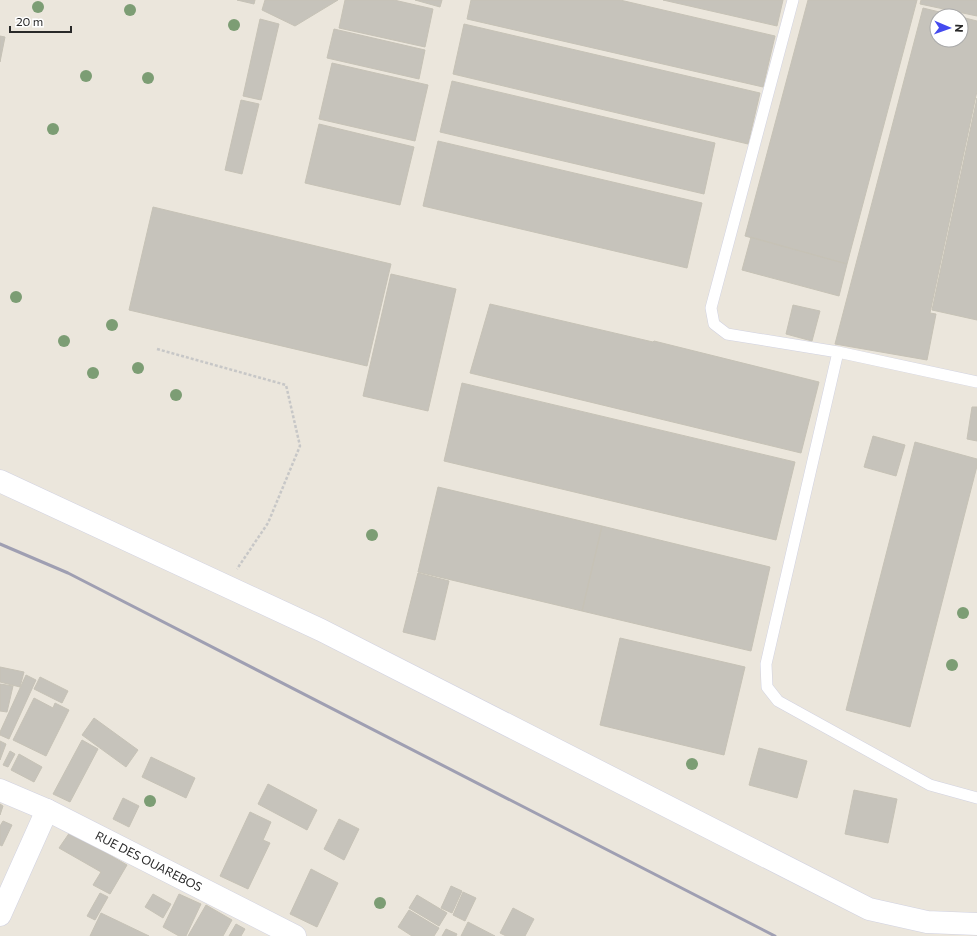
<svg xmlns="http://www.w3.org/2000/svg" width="977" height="936" font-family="Commissioner,sans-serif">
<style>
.building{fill:#c6c3bb;stroke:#c6c2b6}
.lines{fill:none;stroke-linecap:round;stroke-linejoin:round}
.lane-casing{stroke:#d1d2e1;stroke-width:12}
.street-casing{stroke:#d1d2e1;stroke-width:23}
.path{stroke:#c7c7c7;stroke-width:2.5;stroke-dasharray:3 2;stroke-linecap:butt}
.lane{stroke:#fff;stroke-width:11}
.street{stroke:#fff;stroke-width:22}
.rail{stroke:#9f9fb2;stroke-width:3}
.tree{fill:#7c9d74}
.labels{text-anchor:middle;stroke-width:3;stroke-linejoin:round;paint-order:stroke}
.street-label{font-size:12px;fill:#292929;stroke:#fff}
</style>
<rect width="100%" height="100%" fill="#ebe6dc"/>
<!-- building -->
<path class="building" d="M237 0H255L254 4Z
M265 0H338L295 26 262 10Z
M345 0H394L433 9 425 47 339 28Z
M415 0H442L440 7Z
M471 0H620L775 36 763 87 467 19Z
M663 0H783L777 26Z
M808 0H917L847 264 745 236Z
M921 0H977V16L920 4Z
M923 8 956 16H937V40H961V17L977 21V91L930 313 936 314 927 360 835 344Z
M260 19 279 24 261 100 243 96Z
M464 24 760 93 748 144 453 74Z
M334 29 425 50 419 79 327 58Z
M0 36 5 37 0 62Z
M332 63 428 85 415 141 319 119Z
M452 81 715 143 704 194 440 132Z
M977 98V320L932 310Z
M241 100 259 104 242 174 225 170Z
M319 124 414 147 400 205 305 183Z
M438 141 702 203 687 268 423 206Z
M153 207 391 264 367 366 129 310Z
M751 237 847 264 839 296 742 270Z
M391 274 456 289 428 411 363 396Z
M490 304 653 342 654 341 819 382 801 453 470 373Z
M793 305 820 311 812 341 786 334Z
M462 383 795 462 776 540 444 461Z
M972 407H977V441L967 439Z
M873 436 905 445 896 476 864 467Z
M915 442 977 459V466L910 727 846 710Z
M438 487 602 526 582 611 418 572Z
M602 526 770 567 751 651 582 611Z
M418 573 449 581 435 640 403 632Z
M620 638 745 667 724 755 600 725Z
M0 667 24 672 20 687 0 682Z
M26 675 36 680 9 739 0 735V732Z
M40 677 68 691 62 703 34 689Z
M0 684 13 686 7 712 0 711Z
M34 698 53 708 55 703 69 710 46 756 13 740Z
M94 718 138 750 126 767 82 735Z
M82 740 98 749 70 802 53 794Z
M0 741 6 744 0 760Z
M759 748 807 761 797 798 749 785Z
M10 751 15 754 8 767 3 765Z
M19 754 42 767 34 782 11 770Z
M151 757 195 778 186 798 142 777Z
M268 784 317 810 307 830 258 804Z
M854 790 897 799 888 843 845 834Z
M123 798 139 806 129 827 113 819Z
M0 804 3 806 0 815Z
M250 812 271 822 263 840 270 843 248 889 220 876Z
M339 819 359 829 344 860 324 849Z
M3 821 12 825 2 846 0 845V826Z
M70 832 127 865 110 894 93 885 101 872 59 848Z
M311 869 338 883 317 927 290 914Z
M451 886 462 891 452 913 441 908Z
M463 892 476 898 465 921 453 915Z
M100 893 108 897 95 920 87 916Z
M153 894 171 904 163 918 145 907Z
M179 894 201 904 186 936H179L163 927Z
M417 895 447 913 439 926 409 908Z
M206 905 232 920 223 936H188Z
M513 908 534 919 525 936H506L500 933Z
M409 910 439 928 434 936H412L398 927Z
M101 913 149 936H90Z
M468 922 495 936H461Z
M236 924 245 929 241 936H229Z
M446 929 457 934 456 936H442Z"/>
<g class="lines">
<defs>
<path id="lane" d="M793 0 711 308 714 324 727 334 838 352 977 382
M838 352 766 664 767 687 778 701 930 785 977 798"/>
<g id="street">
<path d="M0 481 321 630 869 909 927 922 977 924"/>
<path id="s1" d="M0 790 47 810 295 936"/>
<path d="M0 915 47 810"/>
</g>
</defs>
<!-- lane casing -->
<use href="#lane" class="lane-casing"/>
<!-- street casing -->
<use href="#street" class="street-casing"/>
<!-- path -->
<path class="path" d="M157 349 286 385 300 446 268 523 237 569"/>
<!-- lane -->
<use href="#lane" class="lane"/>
<!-- street -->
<use href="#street" class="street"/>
<!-- rail -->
<path class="rail" d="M0 544 68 573 775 936"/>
</g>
<!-- trees -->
<g class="tree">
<circle cx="38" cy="7" r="6"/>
<circle cx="130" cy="10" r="6"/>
<circle cx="234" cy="25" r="6"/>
<circle cx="86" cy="76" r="6"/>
<circle cx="148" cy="78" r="6"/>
<circle cx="53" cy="129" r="6"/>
<circle cx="16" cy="297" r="6"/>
<circle cx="112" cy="325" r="6"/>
<circle cx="64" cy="341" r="6"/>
<circle cx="138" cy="368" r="6"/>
<circle cx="93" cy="373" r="6"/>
<circle cx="176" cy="395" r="6"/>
<circle cx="372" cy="535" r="6"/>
<circle cx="963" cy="613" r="6"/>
<circle cx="952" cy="665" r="6"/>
<circle cx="692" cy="764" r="6"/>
<circle cx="150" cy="801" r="6"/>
<circle cx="380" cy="903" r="6"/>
</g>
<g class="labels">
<!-- street labels -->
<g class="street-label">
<text dy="4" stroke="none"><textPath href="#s1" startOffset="165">RUE DES OUAREBOS</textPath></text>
</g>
</g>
<!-- north arrow -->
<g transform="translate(949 28) rotate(92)"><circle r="19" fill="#ffffff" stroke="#a9a9a9"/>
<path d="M0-3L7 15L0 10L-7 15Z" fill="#444aef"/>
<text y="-6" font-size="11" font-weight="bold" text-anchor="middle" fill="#292929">N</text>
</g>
<!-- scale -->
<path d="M10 26v6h61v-6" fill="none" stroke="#292929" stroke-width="2"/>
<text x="16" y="26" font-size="12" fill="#292929" stroke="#ffffff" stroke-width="3" paint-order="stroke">20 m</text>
</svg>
